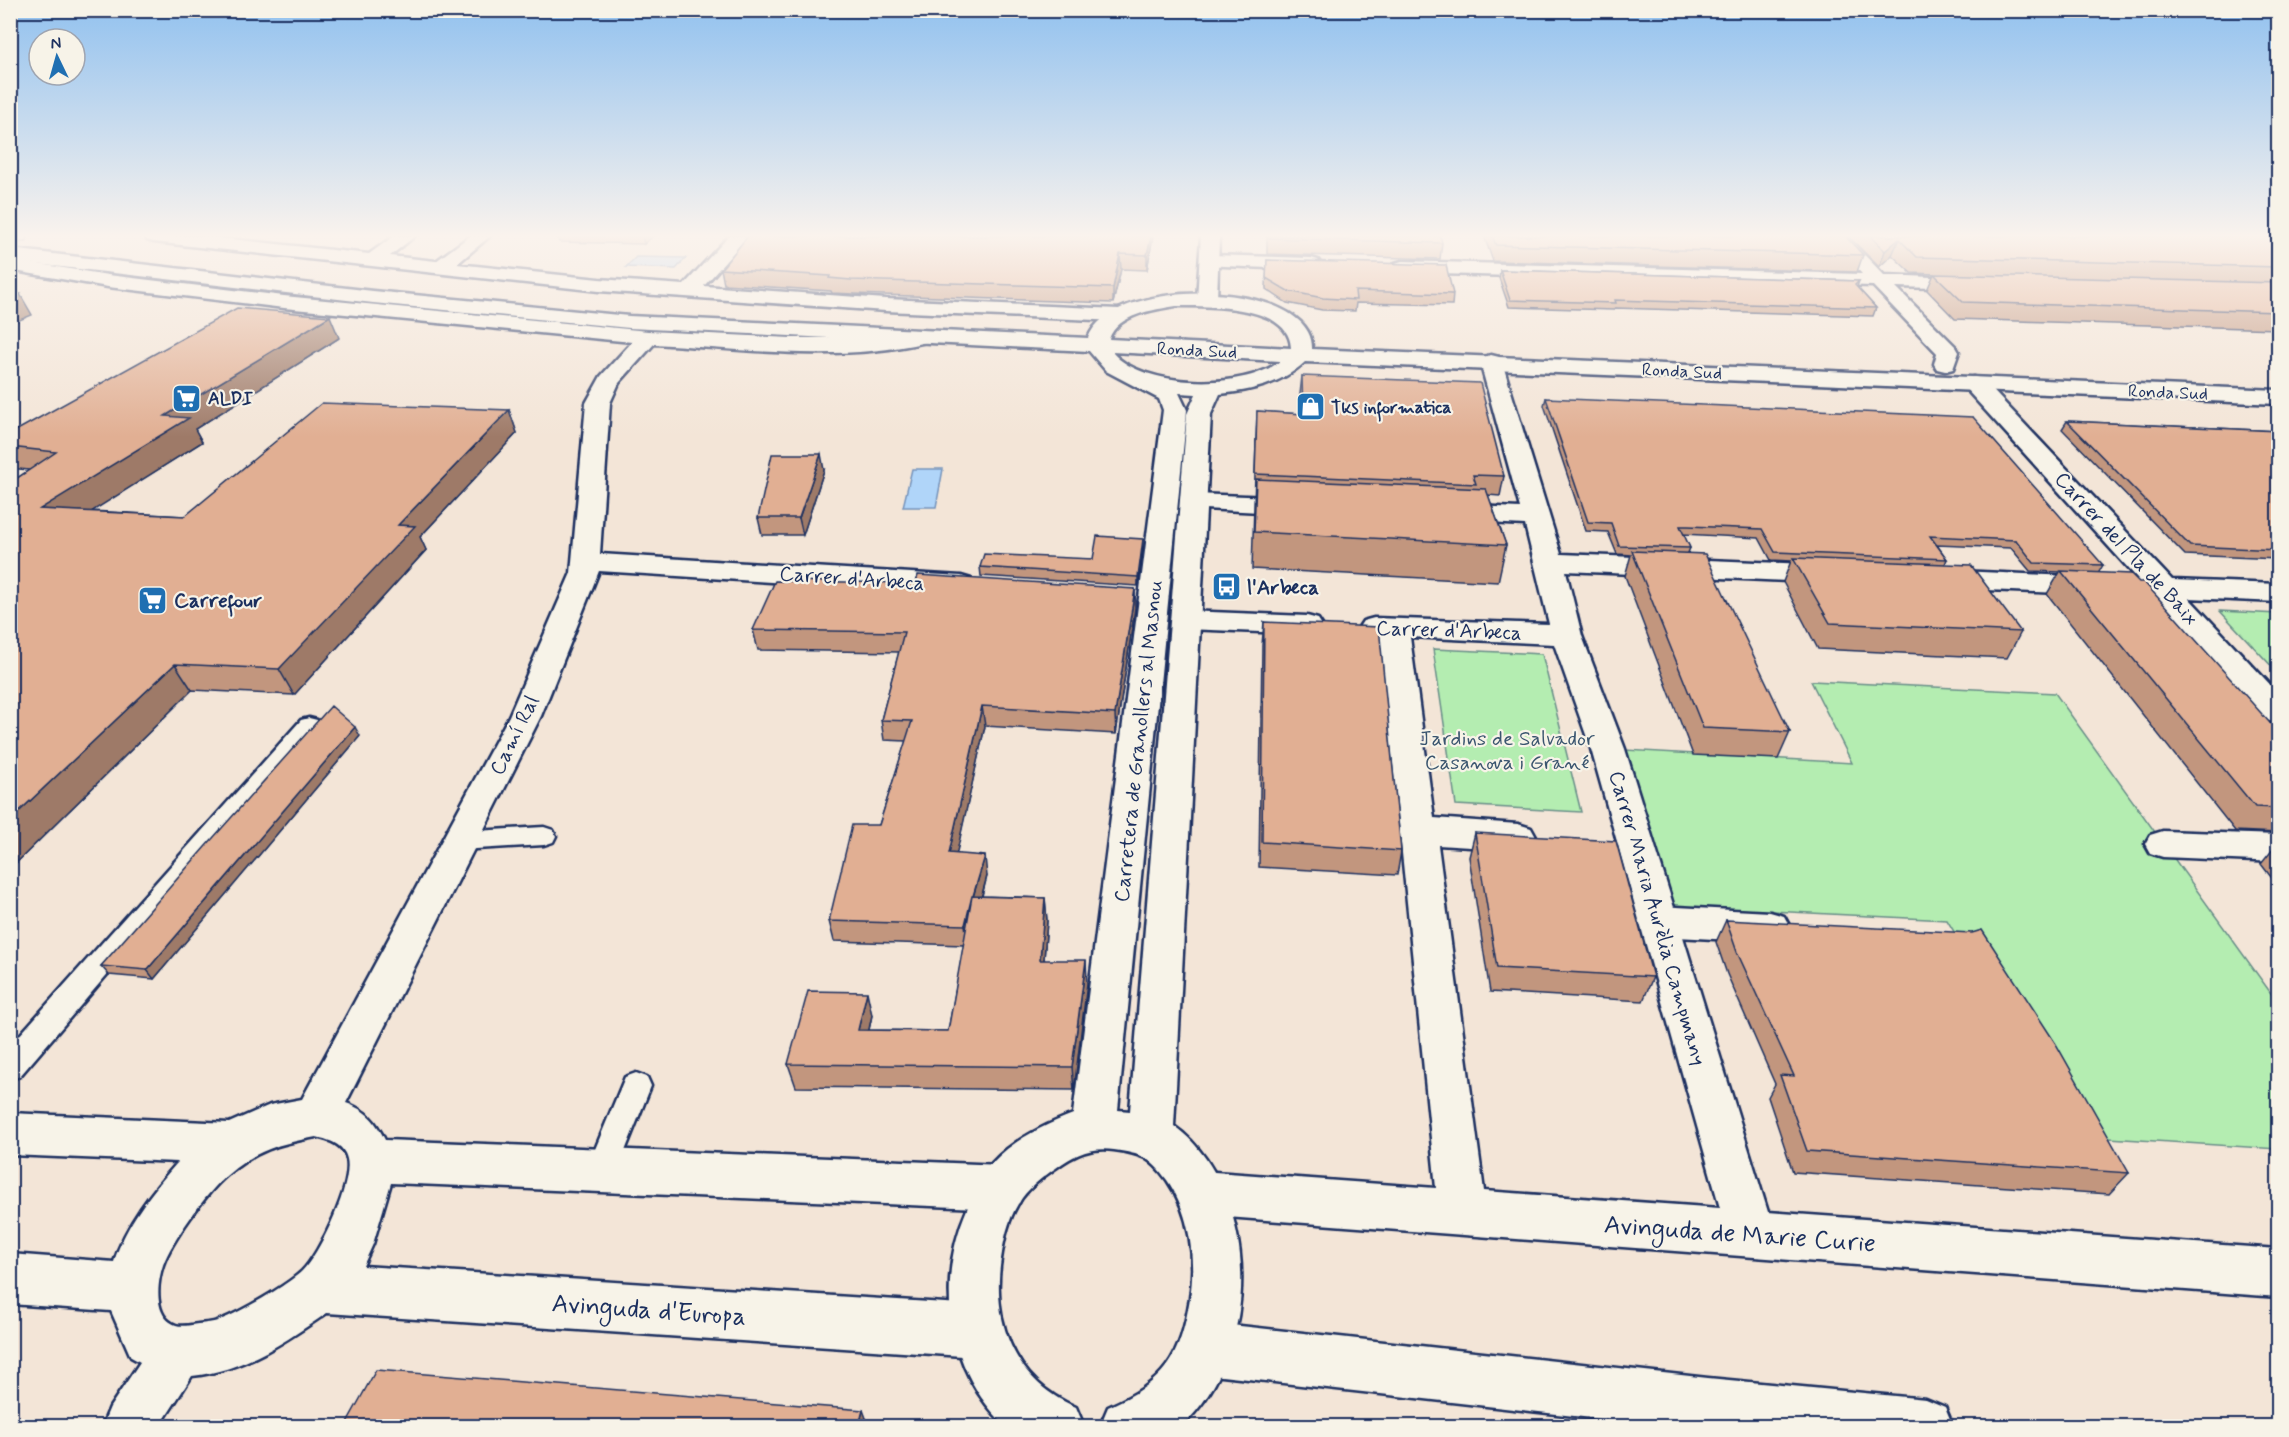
<svg xmlns="http://www.w3.org/2000/svg" width="2289" height="1437" font-family="Mynerve,sans-serif">
<style>
.green{fill:#b4edb1;stroke:#688e88;stroke-width:1.5}
.water{fill:#b0d5f9;stroke:#7493bb;stroke-width:1.5}
.lines{fill:none;stroke-linecap:round;stroke-linejoin:round}
.service-casing{stroke:#1b2f5e;stroke-width:5}
.pedestrian-casing{stroke:#1b2f5e;stroke-width:5}
.minor-casing{stroke:#1b2f5e;stroke-width:5}
.tertiary-casing{stroke:#1b2f5e;stroke-width:5}
.secondary-casing{stroke:#1b2f5e;stroke-width:5}
.service{fill:#f7f3e8;fill-rule:evenodd}
.pedestrian{fill:#f7f3e8;fill-rule:evenodd}
.minor{fill:#f7f3e8;fill-rule:evenodd}
.tertiary{fill:#f7f3e8;fill-rule:evenodd}
.secondary{fill:#f7f3e8;fill-rule:evenodd}
.wall{fill:#c2967e;stroke:#1b2f5e;stroke-width:1.5}
.shaded-wall{fill:#9e7a67;stroke:#1b2f5e;stroke-width:1.5}
.building{fill:#e1af93;stroke:#1b2f5e;stroke-width:1.5}
.labels{text-anchor:middle;stroke-width:4.5;stroke-linejoin:round;paint-order:stroke}
.far-street-label{font-size:18px;fill:#1b2f5e;stroke:#f7f3e8}
.far-poi-label{font-size:18px;font-weight:bold;fill:#1b2f5e;stroke:#f7f3e8;text-anchor:start}
.street-label{font-size:21px;fill:#1b2f5e;stroke:#f7f3e8}
.poi-label{font-size:21px;font-weight:bold;fill:#1b2f5e;stroke:#f7f3e8;text-anchor:start}
.park-label{font-size:21px;fill:#3a556f;stroke:#f7f3e8}
.near-street-label{font-size:26px;fill:#1b2f5e;stroke:#f7f3e8}
</style>
<rect width="100%" height="100%" fill="#f3e5d7"/>
<filter id="ink" filterUnits="userSpaceOnUse"><feTurbulence type="fractalNoise" baseFrequency=".0167" numOctaves="2"/><feDisplacementMap in="SourceGraphic" scale="12" xChannelSelector="R" yChannelSelector="G"/><feConvolveMatrix kernelMatrix="1 2 1 2 8 2 1 2 1" color-interpolation-filters="sRGB"/></filter>
<g filter="url(#ink)">
<!-- green -->
<path class="green" d="M2220 611 2278 614V673Z
M1433 649 1542 654 1581 812 1456 805Z
M1811 681 2055 693 2278 1003V1036H2274L2278 1043V1149L2078 1136 1947 920 1653 905 1608 749 1852 763Z"/>
<!-- water -->
<path class="water" d="M636 257 686 258 676 269 626 267Z
M912 469H943L936 507H903Z"/>
<g class="lines">
<defs>
<path id="service" d="M309 718 317 720 320 725 317 730 20 1076 10 1080V1046L301 720Z
M544 827 553 830 556 836 553 842 544 845 460 850 451 847 447 841 451 835 460 832Z
M636 1073 647 1077 651 1086 613 1181 602 1186 591 1181 586 1171 625 1077Z"/>
<path id="pedestrian" d="M2163 831 2278 835V862L2163 857 2150 853 2145 844 2150 835Z
M1658 906 1770 912 1784 916 1790 927 1784 938 1770 942 1658 936 1644 932 1638 921 1644 910Z"/>
<path id="minor" d="M10 236H27L25 240 10 242Z
M145 236H202L369 254 394 236H415L390 256 436 261 470 236H490L457 264 599 279 684 285 729 236H748L704 286 886 299 1119 309 1126 311 1129 315 1126 319 1119 321 886 311 599 291 154 242 147 240Z
M1827 236H1846L1884 275 1981 279 1984 283 1981 287 1974 289 1896 287 1956 347 1959 352 1953 369 1945 371 1937 369 1934 364 1937 353 1873 286 1402 273 1395 271 1392 267 1395 263 1402 261 1862 274Z
M1210 255 1311 258 1318 260 1321 264 1318 268 1311 270 1203 265 1200 261 1203 257Z
M10 256 26 262 108 275 284 296 648 331 792 338H850L918 331 926 332 929 337 926 342C840 363 741 349 654 344L619 383 610 403 600 554 961 576 971 579 975 585 971 591 961 594 599 571 541 716 346 1103C366 1110 376 1121 385 1140L1002 1165 1019 1171 1026 1187 1019 1203 1002 1209 391 1183 373 1244 363 1266 977 1305 995 1313 1003 1331 995 1349 977 1357 327 1313C285 1342 243 1371 192 1376L160 1426H102L110 1407 140 1362 131 1357 111 1311 10 1304V1254L114 1262C125 1225 153 1190 178 1162L10 1155V1113L229 1123 270 1105 302 1099 509 716 571 573 586 403 601 376 632 342 284 308 108 287 15 271 10 269ZM316 1137C329 1140 344 1144 347 1159 353 1184 320 1253 302 1271 286 1286 241 1312 220 1320 213 1323 206 1323 198 1324 191 1325 182 1327 176 1325 153 1317 157 1283 163 1265 171 1242 207 1192 226 1176 256 1150 278 1144 316 1137Z
M1491 355 1499 357 1502 362 1561 554 1832 565 1842 568 1846 574 1842 580 1832 583 1566 571 1582 636 1625 749 1768 1212 2278 1249V1297L1201 1215 1184 1209 1177 1193 1184 1177 1201 1171 1436 1188 1380 636 1363 633 1359 627 1363 621 1374 618 1549 624 1525 525 1451 521 1442 519 1438 513 1442 507 1451 505 1520 508 1480 362 1483 357ZM1410 637 1554 644 1591 749 1720 1208 1484 1191 1438 845 1518 850 1531 846 1536 837 1531 828 1518 824 1434 818Z
M1974 377 1982 379 2172 580 2278 584V602L2189 598 2278 693V723L2266 720 2155 597 1938 588 1928 585 1924 579 1928 573 1938 570 2138 579 1966 389 1963 384 1966 379Z
M1194 494 1297 498 1306 500 1310 506 1306 512 1297 514 1185 508 1181 502 1185 496Z
M1186 611 1307 616 1318 619 1322 625 1318 631 1307 634 1186 629 1175 626 1171 620 1175 614Z
M1204 1322 1708 1378 1926 1399 1945 1407 1953 1426H1662L1204 1374 1186 1366 1178 1348 1186 1330Z"/>
<path id="tertiary" d="M1201 236H1219L1217 300 1214 304H1200L1197 300Z"/>
<path id="secondary" d="M10 249 373 291 629 316 1088 338C1112 274 1315 280 1312 349L2278 390V404L1305 362C1281 384 1252 391 1220 394L1211 414 1174 1126C1187 1135 1197 1146 1206 1159 1260 1237 1252 1361 1182 1426H1100L1108 1407C1165 1382 1180 1359 1190 1298 1196 1258 1190 1213 1167 1180 1150 1157 1142 1154 1114 1150 1091 1147 1075 1154 1056 1168 1044 1176 1031 1186 1022 1198 1010 1214 1005 1234 1002 1253 990 1318 1012 1380 1076 1407L1084 1426H1006C946 1370 935 1281 968 1207 974 1192 981 1175 992 1163 1013 1140 1044 1125 1073 1114L1163 410 1159 399 1106 371 1089 351 629 328 373 303 10 261ZM1176 306C1205 306 1290 304 1291 348L1109 339C1118 314 1153 310 1176 306ZM1112 352 1280 361C1245 391 1142 388 1112 352ZM1179 393 1196 394 1187 414 1130 1111 1118 1110 1187 410Z"/>
</defs>
<!-- service casing -->
<use href="#service" class="service-casing"/>
<!-- pedestrian casing -->
<use href="#pedestrian" class="pedestrian-casing"/>
<!-- minor casing -->
<use href="#minor" class="minor-casing"/>
<!-- tertiary casing -->
<use href="#tertiary" class="tertiary-casing"/>
<!-- secondary casing -->
<use href="#secondary" class="secondary-casing"/>
<!-- service -->
<use href="#service" class="service"/>
<!-- pedestrian -->
<use href="#pedestrian" class="pedestrian"/>
<!-- minor -->
<use href="#minor" class="minor"/>
<!-- tertiary -->
<use href="#tertiary" class="tertiary"/>
<!-- secondary -->
<use href="#secondary" class="secondary"/>
</g>
<!-- wall -->
<path class="wall" d="M557 236H653L644 244 559 242Z
M748 236H1153L1147 270 1121 269 1113 303 854 294 832 293 831 291 724 284 721 269Z
M1267 236H1440L1442 243 1440 259 1267 254Z
M1484 236H1845L1863 255 1857 272 1493 261Z
M1848 236H2278V329L1955 319 1927 290 1934 274 1911 273 1892 255 1879 267Z
M1267 260 1453 294 1452 305 1356 303 1355 311 1322 310 1287 303 1266 289Z
M1500 270 1859 281 1857 287 1876 308 1873 316 1615 308 1614 310 1509 307 1499 278Z
M339 338 195 429 202 442 91 511 185 516 509 410 517 433 420 537 426 550 294 695 192 690 10 869V483L29 470 10 468V434Z
M1302 376 1504 476 1500 496 1488 495 1506 545 1498 582 1252 569 1257 411 1301 414 1300 394Z
M1546 398 2103 565 2099 572 2278 732V833L2235 831 2047 594 2060 572 2030 571 2011 548 1937 545 1947 559 1945 564 2021 632 2007 658 1818 649 1783 582 1791 561 1771 560 1759 538 1683 534 1690 548 1688 553 1790 732 1778 759 1693 755 1625 576 1631 555 1617 554 1608 532 1586 531 1544 405Z
M2067 421 2278 431V559L2185 555 2062 429Z
M824 470 803 535H762L758 518Z
M1143 547 1138 586 981 576 980 567 1093 559Z
M1135 589V608L1116 734 985 726 956 854 987 876 982 896 1045 898 1047 921 1044 960 1087 983 1074 1090 796 1087 788 1064 872 1015 869 1030 948 1031 964 945 834 941 829 921 879 825 906 741 884 740 881 720 899 652 758 650 753 630Z
M1264 622 1401 851 1397 875 1259 867 1262 645Z
M360 736 154 979 109 975 101 966Z
M1475 833 1653 977 1643 1001 1490 992 1469 857Z
M2278 843V886L2261 864Z
M1726 920 2129 1173 2109 1194 1793 1172 1768 1097 1775 1084 1727 974 1716 942Z
M2278 1030V1043L2273 1036Z"/>
<!-- shaded-wall -->
<path class="shaded-wall" d="M642 236H653L644 244Z
M1151 236H1153L1147 270V255Z
M1899 239 1892 255 1879 267 1885 251Z
M1120 254 1121 269 1113 303V288Z
M20 294 32 315 10 324V299Z
M330 316 339 338 195 429 202 442 56 534 40 509 165 416Z
M509 410 517 433 420 537 426 550 294 695 279 669 398 525Z
M821 454 824 470 803 535 799 518Z
M1143 539V547L1138 586V577Z
M1135 589V608L1116 734 1115 714Z
M175 664 192 690 10 869V820Z
M982 706 985 726 952 874 949 853Z
M355 727 360 736 154 979 147 970Z
M985 856 987 876 968 945 965 925Z
M1045 898 1047 921 1042 983 1040 960Z
M1086 960 1087 983 1074 1090 1072 1067Z
M867 992 872 1015 864 1053 858 1030Z
M863 1410 869 1426H859Z"/>
<!-- building -->
<path class="building" d="M748 236H1151L1147 255 1120 254 1113 288 851 280 829 278 830 276 721 269Z
M1268 236H1440L1442 243 1268 238Z
M1492 236H1845L1863 255 1496 245Z
M1870 236H2278V267L1917 257 1899 239 1885 251Z
M1267 260 1446 265 1453 294 1355 291 1356 300 1323 298 1288 291 1266 278Z
M1500 270 1859 281 1855 285 1876 308 1615 300 1616 303 1510 300Z
M1934 274 2278 283V312L1963 302Z
M10 293 20 294 10 299Z
M237 308 330 316 165 416 189 418 40 509 185 516 322 403 509 410 398 525 415 526 279 669 175 664 10 820V483L56 452 10 447V434Z
M1302 376 1480 383 1504 476 1473 475 1476 484 1255 474 1257 411 1303 414Z
M1546 398 1973 417 2103 565 2034 563 2016 540 1930 536 1947 559 1775 552 1762 529 1688 526H1680L1690 548 1619 546 1611 523 1588 522Z
M2067 421 2278 431V550L2190 546Z
M772 454H821L799 518H758Z
M1256 479 1486 489 1506 545 1254 532Z
M1097 536 1143 539 1138 577 980 567 984 554 1093 559Z
M1632 551 1705 554 1790 732 1703 728Z
M1793 558 1971 565 2021 632 1830 623Z
M2061 571 2131 574 2139 582H2144L2278 732V808L2255 807Z
M918 575 1135 589 1115 714 982 706 949 853 985 856 973 896H972L965 925 829 921 852 825H879L912 721 881 720 904 632 753 630 775 581 916 583Z
M1264 622 1379 627 1401 851 1262 842Z
M331 706 355 727 147 970 101 966 205 847Z
M1475 833 1616 841 1653 977 1497 968Z
M972 896 1045 898 1040 960H1086L1072 1067 788 1064 808 991 867 992 858 1030 948 1031Z
M1726 920 1972 933 1982 930 2056 1044 2129 1173 1807 1151 1780 1075 1794 1076 1737 952Z
M376 1370 863 1410 859 1426H345Z"/>
</g>
<!-- sky -->
<linearGradient id="sky" x2="0" y2="1"><stop stop-color="#91c1ef"/><stop offset="0.54" stop-color="#faf3ed"/><stop offset="1" stop-color="#faf3ed" stop-opacity="0"/></linearGradient>
<rect width="2289" height="437" fill="url(#sky)"/>
<!-- icons -->
<defs>
<symbol id="supermarket-square" viewBox="-11 -11 22 22"><rect x="-9" y="-9" width="18" height="18" rx="4" fill="#1f6fb2" stroke="#f7f3e8"/><path d="M-6-5.5h2.5l.6 2H6L4.5 2H-2.5L-4.4-4H-6ZM-1.5 3.2a1.3 1.3 0 1 0 .1 0ZM3 3.2a1.3 1.3 0 1 0 .1 0Z" fill="#fff"/></symbol>
<symbol id="shop-square" viewBox="-11 -11 22 22"><rect x="-9" y="-9" width="18" height="18" rx="4" fill="#1f6fb2" stroke="#f7f3e8"/><path d="M-5-2.5h2.3a2.7 3.5 0 0 1 5.4 0H5L5.5 6h-11ZM-1.5-2.5h3a1.5 2.3 0 0 0-3 0Z" fill="#fff"/></symbol>
<symbol id="bus-square" viewBox="-11 -11 22 22"><rect x="-9" y="-9" width="18" height="18" rx="4" fill="#1f6fb2" stroke="#f7f3e8"/><path d="M-5-6H5V4H4V6H2V4H-2V6H-4V4H-5ZM-3.5-4V0h7V-4ZM-3.5 1.2v1.5H-2V1.2ZM2 1.2v1.5H3.5V1.2Z" fill="#fff"/></symbol>
</defs>
<g fill-rule="evenodd">
<use href="#supermarket-square" x="170" y="382" width="33" height="33"/>
<use href="#shop-square" x="1294" y="390" width="33" height="33"/>
<use href="#bus-square" x="1210" y="570" width="33" height="33"/>
<use href="#supermarket-square" x="136" y="584" width="33" height="33"/>
</g>
<g class="labels">
<!-- far-street labels -->
<g class="far-street-label">
<text transform="translate(1197 350) rotate(3)" y="6">Ronda Sud</text>
<text transform="translate(1682 371) rotate(3)" y="6">Ronda Sud</text>
<text transform="translate(2168 392) rotate(2)" y="6">Ronda Sud</text>
</g>
<!-- far-poi labels -->
<g class="far-poi-label">
<text x="208" y="404">ALDI</text>
<text x="1331" y="413">Tks informatica</text>
</g>
<!-- street labels -->
<g class="street-label">
<text transform="translate(2127 548) rotate(47)" y="7">Carrer del Pla de Baix</text>
<text transform="translate(852 578) rotate(4)" y="7">Carrer d'Arbeca</text>
<text transform="translate(1449 630) rotate(2)" y="7">Carrer d'Arbeca</text>
<text transform="translate(514 735) rotate(-64)" y="7">Camí Ral</text>
<text transform="translate(1138 741) rotate(-84)" y="7">Carretera de Granollers al Masnou</text>
<text transform="translate(1658 918) rotate(74)" y="7">Carrer Maria Aurèlia Campmany</text>
</g>
<!-- poi labels -->
<g class="poi-label">
<text x="1247" y="594">l'Arbeca</text>
<text x="174" y="607">Carrefour</text>
</g>
<!-- park labels -->
<g class="park-label">
<text x="1507" y="745">Jardins de Salvador<tspan x="1507" dy="24">Casanova i Grané</tspan></text>
</g>
<!-- near-street labels -->
<g class="near-street-label">
<text transform="translate(1740 1233) rotate(4)" y="9">Avinguda de Marie Curie</text>
<text transform="translate(649 1309) rotate(4)" y="9">Avinguda d'Europa</text>
</g>
</g>
<!-- margin -->
<rect width="2289" height="1437" fill="none" stroke="#f7f3e8" stroke-width="36"/>
<rect x="18" y="18" width="2253" height="1401" fill="none" stroke="#1b2f5e" stroke-width="2" filter="url(#ink)"/>
<!-- north arrow -->
<g transform="translate(57 57) rotate(355)"><circle r="28" fill="#f7f3e8" stroke="#9fa5b1" stroke-width="1.5"/>
<path d="M0-4.5L10 22L0 15L-10 22Z" fill="#1f6fb2"/>
<text y="-9" font-size="16" font-weight="bold" text-anchor="middle" fill="#1b2f5e">N</text>
</g>
</svg>
